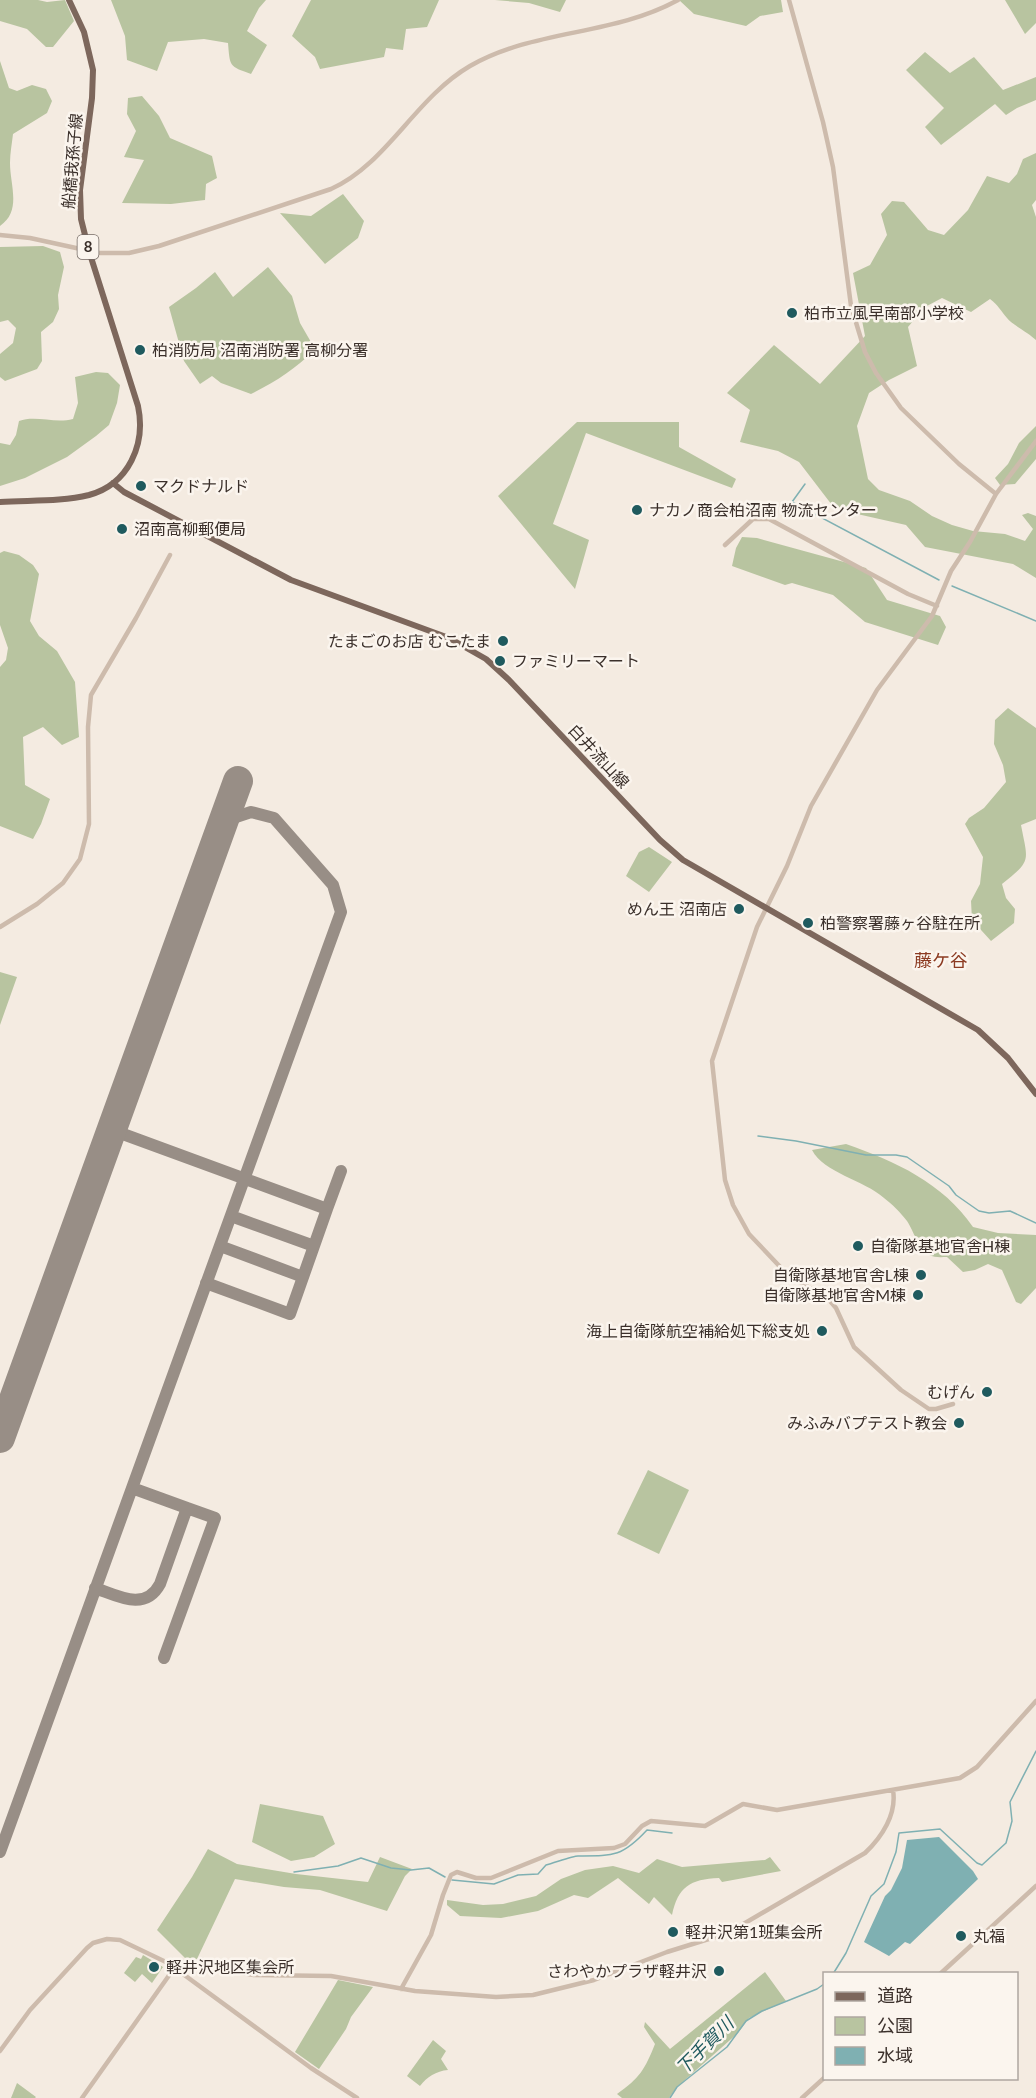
<svg xmlns="http://www.w3.org/2000/svg" width="1036" height="2098" font-family="Lato,'Noto Sans JP',sans-serif">
<style>
.green{fill:#b8c4a0}
.water{fill:#7fb0b2}
.lines{fill:none;stroke-linecap:round;stroke-linejoin:round}
.stream{stroke:#7fb0b2;stroke-width:1.5}
.taxiway{stroke:#988e86;stroke-width:12}
.runway{stroke:#988e86;stroke-width:30}
.minor{stroke:#cdbbac;stroke-width:4.5}
.major{stroke:#7d675c;stroke-width:6}
.poi-dot{fill:#1f5a5e;stroke:#fbf5ee;stroke-width:2}
.labels{text-anchor:middle;stroke-width:5;stroke-linejoin:round;paint-order:stroke}
.shield{fill:#fbf5ee;stroke:#756b66;stroke-width:1.5}
.shield-label{font-size:15px;font-weight:bold;fill:#3b302b}
.street-label{font-size:16px;fill:#3b302b;stroke:#fbf5ee}
.poi-label{font-size:16px;fill:#3b302b;stroke:#fbf5ee;text-anchor:start}
.neighbourhood-label{font-size:18px;fill:#8c3b22;stroke:#fbf5ee}
.water-label{font-size:18px;font-style:italic;fill:#1f5a5e;stroke:#fbf5ee}
</style>
<rect width="100%" height="100%" fill="#f4ebe1"/>
<!-- green -->
<path class="green" d="M0 0H38L47 2 65 0 74 21 53 47H46L27 29 0 21Z
M111 0H266L259 8 247 31 267 45 251 74C229 66 230 67 228 43L204 39 168 42 157 71 127 60 125 36Z
M311 0H439L427 27 406 29 403 50 386 48 384 57 320 69 315 57 292 36Z
M495 0H566L560 12 529 3Z
M679 0H781L783 12 760 16 746 26 694 14Z
M1005 0H1036V23L1025 34Z
M925 52 950 73 974 57 1003 90 1036 77V100L1017 108 1006 115 995 104 941 145 925 127 944 108 906 70Z
M0 61 9 88 17 91 32 85 46 89 52 101 47 113 13 134C12 143 10 153 10 163 10 185 22 211 0 226Z
M142 96 159 116 170 138 212 156 217 178 206 184 205 200 171 204 122 203 144 160 124 157 136 131 127 114 128 98Z
M1036 153V200L1032 205 1036 217V340C1029 333 1011 324 1007 318 1001 311 998 305 990 299L971 312 942 298 925 307 908 327 917 366 889 380 869 393 857 426 868 479 879 490 910 501 932 516 952 525 973 531 1005 534 1025 541 1033 529 1022 515 1028 513 1036 516V578L1013 564 925 547 906 525 835 509 799 462 778 451 740 442 750 410 727 393 774 345 820 384 865 336 853 273 870 265 887 235 881 214 892 201 904 202 928 230 944 235 968 210 987 176 1009 183 1017 174 1023 159Z
M343 194 364 221 358 238 325 264 280 213 311 216Z
M43 246 60 252 64 267 58 295 59 309 53 322 41 332 42 361 37 369 5 381 0 377V354L13 343 16 328 8 320 0 322V247Z
M268 267 292 296 300 323 315 349C296 369 275 382 251 394L221 383 212 376 200 384 184 361 169 307 196 288 215 272 233 297Z
M96 372 108 373 120 385 117 403 109 425 96 436 67 457 25 478 0 486V443L10 445 16 435 19 421C36 415 55 424 73 419L78 403 75 377Z
M577 422H679V447L736 479 732 488 586 433 553 524 589 540 575 589 498 496Z
M1036 426V459L1015 484 1000 485 995 478 1008 464 1019 443Z
M742 537 757 538 866 568 887 600 940 616 946 627 938 645 865 622 833 595 792 583 785 585 732 566 736 548Z
M4 551 19 555 33 565 39 574 30 621 39 636 57 651 75 682 79 737 62 745 43 727 23 737 25 785 50 799 41 824 33 839 0 826V667L6 660 8 648 0 625V553Z
M1008 708 1036 728V819L1021 825C1028 862 1032 860 1002 884L1006 898 1015 909 1014 923 991 941 972 920 971 901 980 884 983 857 965 824 969 818 984 808 1006 782 1003 765 994 744 995 720Z
M649 847 672 862 649 892 626 876 639 852Z
M0 972 17 977 0 1025Z
M846 1144C895 1161 943 1183 973 1227L998 1233 1036 1235V1288L1021 1304 1016 1302 1002 1270 988 1264 975 1270 963 1272 947 1257C942 1257 935 1258 929 1255 918 1250 914 1231 907 1221 901 1213 892 1204 884 1198 864 1180 824 1173 812 1150Z
M648 1470 689 1490 659 1554 617 1534Z
M260 1804 323 1816 335 1844 314 1857 291 1861 252 1842Z
M208 1849 237 1864 296 1874 368 1882 380 1857 412 1869 405 1876 387 1911 320 1890 284 1887 235 1879 197 1959 185 1958 157 1930 192 1877Z
M770 1857 781 1871 722 1882 719 1878C690 1879 678 1887 672 1915L654 1897 649 1904 618 1878 588 1898 574 1895 538 1911 501 1918 460 1916 447 1905V1900L483 1905 503 1904 536 1896 561 1879 585 1870 613 1866 639 1873 657 1859 682 1867 765 1860Z
M143 1955 163 1967 152 1983 142 1974 135 1982 124 1973 136 1957 141 1959Z
M765 1972 786 2001 749 2018 738 2033 677 2087 669 2098H622L617 2094C640 2078 645 2069 655 2044L644 2027 645 2022 670 2049Z
M338 1980 373 1987 351 2017 346 2029 319 2069 295 2052Z
M433 2040 446 2051 441 2059 448 2070C436 2071 427 2077 420 2086L407 2076Z
M17 2083 36 2097 35 2098H11Z"/>
<!-- water -->
<path class="water" d="M939 1837 973 1871 978 1879 910 1944 905 1942 889 1956 864 1942 885 1896 891 1890 902 1868 907 1840Z"/>
<g class="lines">
<!-- stream -->
<path class="stream" d="M805 484 792 502 939 580
M952 586 1036 621
M758 1136 796 1141 866 1155H896L907 1157 949 1186 956 1195 979 1211 989 1213 1010 1211 1036 1223
M294 1872 338 1866 361 1858 391 1868 411 1870 429 1868 445 1877
M452 1880 494 1884 518 1875 538 1874 546 1865C554 1863 573 1856 578 1856 613 1856 622 1857 647 1830L672 1833
M833 1974 846 1953 871 1896 884 1884 896 1852 899 1833 940 1829 977 1863 982 1865 1006 1843 1012 1821 1010 1802 1036 1751
M670 2098 677 2087 727 2047 746 2021 762 2011 817 1989 824 1984"/>
<!-- taxiway -->
<path class="taxiway" d="M112 1130 327 1209 290 1314 206 1283
M327 1209 341 1171
M231 1216 314 1246
M220 1246 303 1277
M95 1588C118 1596 145 1612 160 1584L187 1508 132 1488
M164 1658 215 1518 187 1508
M0 1852 341 912 333 885 274 818 251 812 233 818 221 828"/>
<!-- runway -->
<path class="runway" d="M0 1438 238 781"/>
<!-- minor -->
<path class="minor" d="M789 0 823 122 833 167 851 306 865 352 876 373 901 408 959 464 996 494
M0 235 30 238 99 253H129L159 246 331 189C387 164 415 98 470 66 534 29 613 36 678 0
M725 545 753 519H769L908 594 937 606
M0 927 37 904 63 883 80 859 89 824 88 727 91 695 136 618 170 555
M953 1404 936 1409H929L901 1390 854 1347 836 1308 830 1301 786 1273 749 1234 733 1205 725 1180 712 1061 757 927 787 866 811 806 877 690 932 616 951 571 970 542 996 494 1036 441
M940 1974 1036 1886
M401 1989 431 1935 443 1895 451 1875 457 1872 476 1878H491L558 1851 614 1848 625 1844 642 1826 651 1821 705 1826 743 1804 777 1810 960 1778 977 1767 1036 1701
M0 2051 30 2010 87 1948 93 1943 107 1939 120 1940 168 1963 311 2068 357 2098
M82 2098 175 1967 183 1964 191 1965 254 1975 331 1976 415 1991 496 1997 533 1995 594 1980 667 1952 728 1933 865 1853C882 1837 897 1814 893 1790
M802 2098 824 2078"/>
<!-- major -->
<path class="major" d="M113 483 124 492 291 580 449 638 486 659 509 680 660 840 683 860 978 1030 1008 1058 1036 1094
M0 502C29 500 61 502 89 495 129 484 146 444 138 406L89 251 81 219 80 190 92 98 93 70 84 32 69 0"/>
</g>
<!-- markers -->
<g class="poi-dot">
<circle cx="792" cy="313" r="6"/>
<circle cx="140" cy="350" r="6"/>
<circle cx="141" cy="486" r="6"/>
<circle cx="637" cy="510" r="6"/>
<circle cx="122" cy="529" r="6"/>
<circle cx="503" cy="641" r="6"/>
<circle cx="500" cy="661" r="6"/>
<circle cx="739" cy="909" r="6"/>
<circle cx="808" cy="923" r="6"/>
<circle cx="858" cy="1246" r="6"/>
<circle cx="921" cy="1275" r="6"/>
<circle cx="918" cy="1295" r="6"/>
<circle cx="822" cy="1331" r="6"/>
<circle cx="987" cy="1392" r="6"/>
<circle cx="959" cy="1423" r="6"/>
<circle cx="673" cy="1932" r="6"/>
<circle cx="961" cy="1936" r="6"/>
<circle cx="154" cy="1967" r="6"/>
<circle cx="719" cy="1971" r="6"/>
</g>
<g class="labels">
<!-- shield labels -->
<rect class="shield" x="77.5" y="235" width="21" height="24" rx="4.5"/>
<g class="shield-label">
<text x="88" y="252">8</text>
</g>
<!-- street labels -->
<g class="street-label">
<text transform="translate(72 161) rotate(-85)" y="6">船橋我孫子線</text>
<text transform="translate(599 756) rotate(47)" y="6">白井流山線</text>
</g>
<!-- poi labels -->
<g class="poi-label">
<text x="804" y="319">柏市立風早南部小学校</text>
<text x="152" y="356">柏消防局 沼南消防署 高柳分署</text>
<text x="153" y="492">マクドナルド</text>
<text x="649" y="516">ナカノ商会柏沼南 物流センター</text>
<text x="134" y="535">沼南高柳郵便局</text>
<text x="491" y="647" text-anchor="end">たまごのお店 むこたま</text>
<text x="512" y="667">ファミリーマート</text>
<text x="727" y="915" text-anchor="end">めん王 沼南店</text>
<text x="820" y="929">柏警察署藤ヶ谷駐在所</text>
<text x="870" y="1252">自衛隊基地官舎H棟</text>
<text x="909" y="1281" text-anchor="end">自衛隊基地官舎L棟</text>
<text x="906" y="1301" text-anchor="end">自衛隊基地官舎M棟</text>
<text x="810" y="1337" text-anchor="end">海上自衛隊航空補給処下総支処</text>
<text x="975" y="1398" text-anchor="end">むげん</text>
<text x="947" y="1429" text-anchor="end">みふみバプテスト教会</text>
<text x="685" y="1938">軽井沢第1班集会所</text>
<text x="973" y="1942">丸福</text>
<text x="166" y="1973">軽井沢地区集会所</text>
<text x="707" y="1977" text-anchor="end">さわやかプラザ軽井沢</text>
</g>
<!-- neighbourhood labels -->
<g class="neighbourhood-label">
<text x="941" y="967">藤ケ谷</text>
</g>
<!-- water labels -->
<g class="water-label">
<text transform="translate(705 2046) rotate(-45)" y="6">下手賀川</text>
</g>
</g>
<!-- legend -->
<rect x="823" y="1972" width="195" height="108" fill="#fbf5ee" stroke="#aea6a0" stroke-width="1.5"/>
<rect x="835" y="1992" width="30" height="9" fill="#7d675c" stroke="#aea6a0" stroke-width="1.5"/>
<text x="877" y="2002" font-size="18" fill="#3b302b">道路</text>
<rect x="835" y="2017" width="30" height="18" fill="#b8c4a0" stroke="#aea6a0" stroke-width="1.5"/>
<text x="877" y="2032" font-size="18" fill="#3b302b">公園</text>
<rect x="835" y="2047" width="30" height="18" fill="#7fb0b2" stroke="#aea6a0" stroke-width="1.5"/>
<text x="877" y="2062" font-size="18" fill="#3b302b">水域</text>
</svg>
